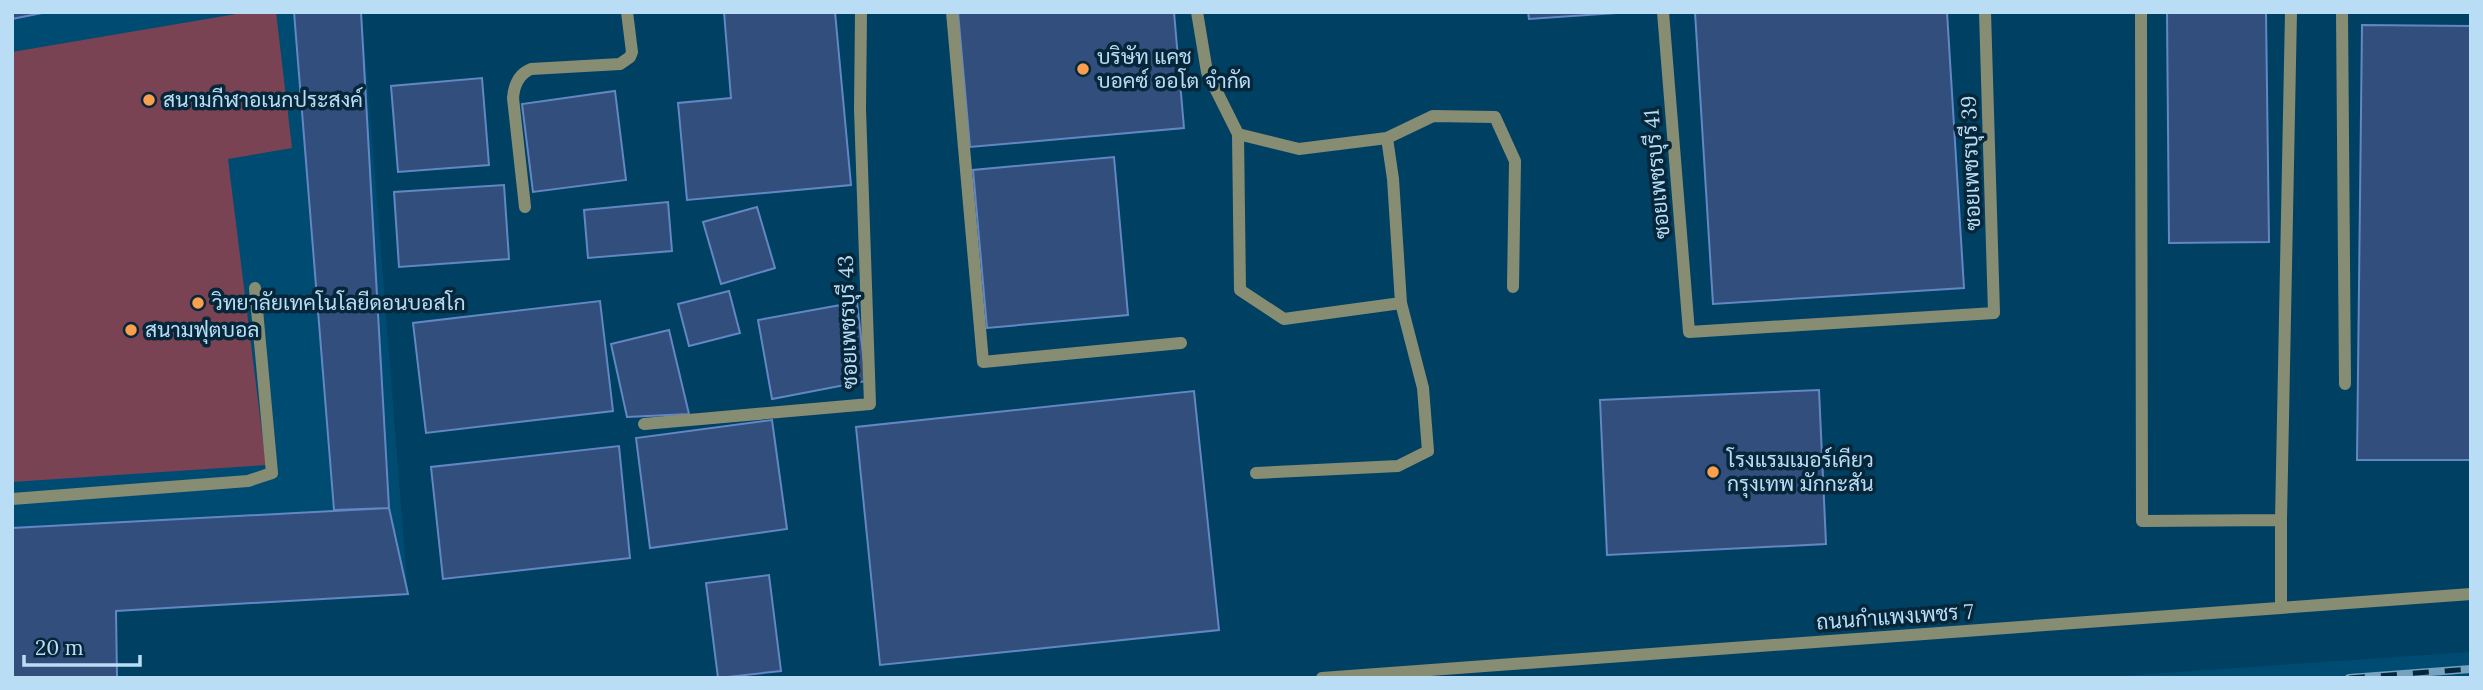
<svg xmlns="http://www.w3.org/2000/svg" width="2483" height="690" font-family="Lora,Sarabun,serif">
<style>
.built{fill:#004b71}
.green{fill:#794354}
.building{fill:#324e7c;stroke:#6287c4;stroke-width:2}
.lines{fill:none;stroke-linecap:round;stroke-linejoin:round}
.minor{stroke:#868d73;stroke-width:12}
.rail-casing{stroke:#76a3c0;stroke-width:8}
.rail{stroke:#062639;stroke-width:5;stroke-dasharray:16;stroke-linecap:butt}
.poi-dot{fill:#f99f4d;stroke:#062639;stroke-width:2.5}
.labels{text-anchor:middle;stroke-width:7;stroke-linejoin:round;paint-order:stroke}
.poi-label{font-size:21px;fill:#baddf6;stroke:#062639;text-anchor:start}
.street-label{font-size:21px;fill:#baddf6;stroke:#062639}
</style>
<rect width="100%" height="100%" fill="#004062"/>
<!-- built -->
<path class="built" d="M12 12H362L408 594 116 611 12 678Z
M2471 652V678H2090Z"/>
<!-- green -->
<path class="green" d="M248 12H276L292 148 228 159 266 465 12 482V52Z"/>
<!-- building -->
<path class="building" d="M12 12H47L12 19Z
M294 12H361L389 508 334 510Z
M724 12H835L851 185 687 200 678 103 731 98Z
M958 12H1174L1184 128 970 147Z
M1528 12H1631L1529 19Z
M1695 12H1947L1964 288 1713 304Z
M2167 12H2266L2269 242 2169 243Z
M2362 25 2471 26V460H2357Z
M482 78 489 165 398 172 391 86Z
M615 91 626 180 533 192 522 104Z
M1114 157 1128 315 987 328 973 170Z
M504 185 509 259 399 267 394 192Z
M668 202 672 251 588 258 584 210Z
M757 207 775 268 721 284 703 222Z
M729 291 740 333 689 346 678 304Z
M600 301 613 411 426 433 413 323Z
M857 302 866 381 772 399 758 320Z
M669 330 689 414 627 417 611 344Z
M1819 390 1826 544 1607 555 1600 400Z
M1194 391 1219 630 880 665 856 427Z
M772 420 787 529 650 548 636 438Z
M619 446 630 558 443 579 431 467Z
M389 508 408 594 116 611 117 678H12V528Z
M769 575 781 671 718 678 706 583Z"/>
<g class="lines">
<!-- minor -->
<path class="minor" d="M952 12 983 362 1181 343
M1197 12 1207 72 1238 134 1299 149 1387 138 1433 116 1495 117 1515 161 1513 287
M1663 12 1689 332 1994 313 1985 12
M2141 12 2142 521 2281 520V608
M2342 12 2345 384
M1238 134 1240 290 1284 319 1401 303
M525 207 513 98C514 85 519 74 531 69L620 64 630 57 632 52 627 12
M644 424 870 404 860 109 861 12
M1256 473 1398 466 1428 451 1423 388 1401 303 1393 179 1387 138
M12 499 248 481 272 473 255 288
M2281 520 2291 12
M1322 678 2471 594"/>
<defs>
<path id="rail" d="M2349 678 2471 669"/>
</defs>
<!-- rail casing -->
<use href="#rail" class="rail-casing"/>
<!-- rail -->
<use href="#rail" class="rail"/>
</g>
<!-- markers -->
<g class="poi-dot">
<circle cx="1083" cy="69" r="7"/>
<circle cx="149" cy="100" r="7"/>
<circle cx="198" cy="303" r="7"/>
<circle cx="131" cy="330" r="7"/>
<circle cx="1713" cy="472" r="7"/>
</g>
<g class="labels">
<!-- poi labels -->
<g class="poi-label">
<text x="1097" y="64">บริษัท แคช<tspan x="1097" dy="24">บอคซ์ ออโต จำกัด</tspan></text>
<text x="163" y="107">สนามกีฬาอเนกประสงค์</text>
<text x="212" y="310">วิทยาลัยเทคโนโลยีดอนบอสโก</text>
<text x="145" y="337">สนามฟุตบอล</text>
<text x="1727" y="467">โรงแรมเมอร์เคียว<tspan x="1727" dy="24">กรุงเทพ มักกะสัน</tspan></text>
</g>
<!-- street labels -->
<g class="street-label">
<text transform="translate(1971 163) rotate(-92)" y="7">ซอยเพชรบุรี 39</text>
<text transform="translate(1657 174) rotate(-95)" y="7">ซอยเพชรบุรี 41</text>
<text transform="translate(848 322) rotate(-92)" y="7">ซอยเพชรบุรี 43</text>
<text transform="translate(1895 617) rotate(-4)" y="7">ถนนกำแพงเพชร 7</text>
</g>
</g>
<!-- border -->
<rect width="2483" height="690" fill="none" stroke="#baddf6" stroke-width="28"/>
<!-- scale -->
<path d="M24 655v10h116v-10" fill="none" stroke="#baddf6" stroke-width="3.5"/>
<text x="35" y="655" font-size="21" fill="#baddf6" stroke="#062639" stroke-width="5" paint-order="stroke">20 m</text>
</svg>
